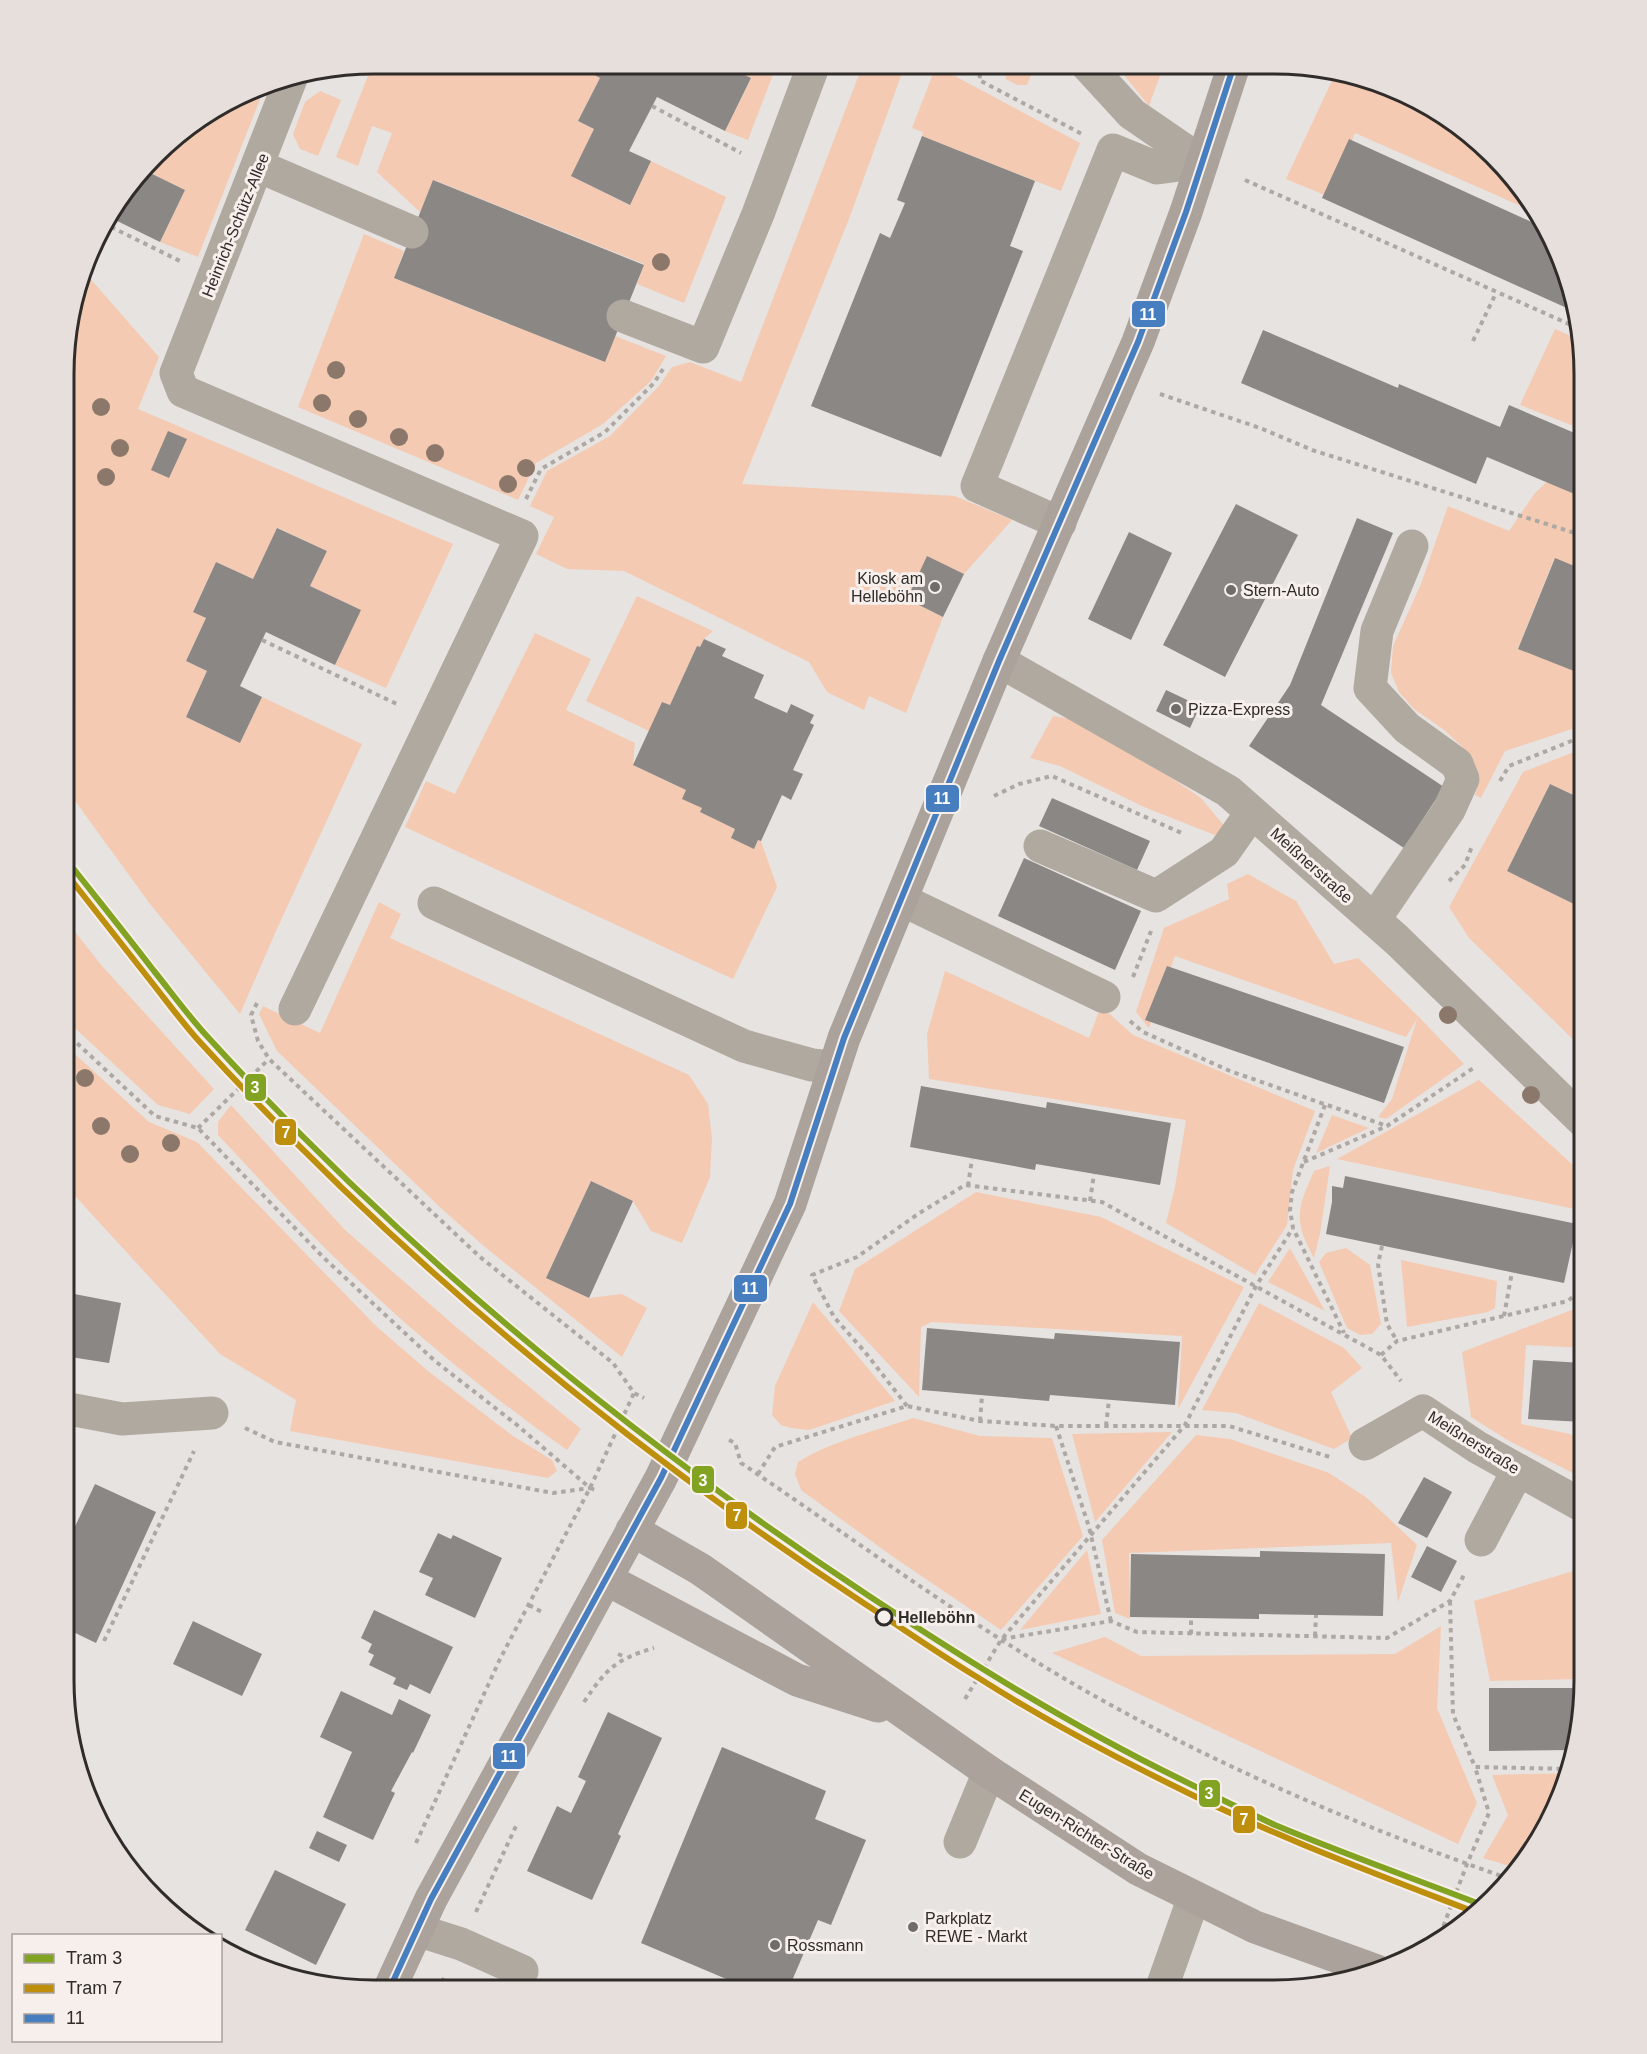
<svg xmlns="http://www.w3.org/2000/svg" width="1647" height="2054" font-family="Helvetica,sans-serif">
<style>
.green{fill:#f4cab2}
.building{fill:#8a8785}
.lines{fill:none;stroke-linecap:round;stroke-linejoin:round}
.path{stroke:#ada8a3;stroke-width:4;stroke-dasharray:4.5 4.5;stroke-linecap:butt}
.minor{stroke:#b0a9a0;stroke-width:33}
.major{stroke:#aaa29b;stroke-width:33}
.bus-1-casing{stroke:#f7efeb;stroke-width:10}
.bus-1{stroke:#477ec0;stroke-width:6}
.tram-1-casing{stroke:#f7efeb;stroke-width:10}
.tram-2-casing{stroke:#f7efeb;stroke-width:10}
.tram-1{stroke:#81a321;stroke-width:6}
.tram-2{stroke:#be8f0d;stroke-width:6}
.tree{fill:#8c786a}
.poi-dot{fill:#6f6c6a;stroke:#f7efeb;stroke-width:2}
.stop-dot{fill:#f7efeb;stroke:#2f2c2a;stroke-width:3}
.labels{text-anchor:middle;stroke-width:6;stroke-linejoin:round;paint-order:stroke}
.street-label{font-size:16px;fill:#2f2c2a;stroke:#f7efeb}
.poi-label{font-size:16px;fill:#2f2c2a;stroke:#f7efeb;text-anchor:start}
.stop-label{font-size:16px;font-weight:bold;fill:#2f2c2a;stroke:#f7efeb;text-anchor:start}
.rim{fill:none;stroke:#2f2c2a;stroke-width:3}
.line-badge{stroke:#f7efeb;stroke-width:2}
.badge-label{font-size:16px;text-anchor:middle;font-weight:bold;fill:#fff}
</style>
<rect width="100%" height="100%" fill="#e7e3e1"/>
<!-- green -->
<path class="green" d="M373 63 591 64 587 71 600 78 578 121 594 129 572 176 629 205 651 161 726 197 684 303 637 284 644 264 434 180 420 212 377 172 392 133 372 126 358 166 336 157Z
M722 64H777L748 140 725 131 751 79Z
M863 64 905 65 849 219 742 484 955 496 1012 520 964 574 927 557 907 599 943 617 906 713 869 696 864 710 827 692 809 662 624 571 567 569 536 554 554 517 530 506 547 471 610 436 659 386 672 367 690 362 741 382Z
M1004 65H1035L1027 85H1017L1006 79Z
M1116 65H1164L1149 106Z
M936 66 1080 143 1061 191 922 136 923 132 912 128Z
M1336 72 1392 87 1446 116 1507 169 1539 214 1355 133 1327 196 1286 179Z
M266 84 198 257 160 242 185 190 144 170 169 140Z
M320 91 341 100 318 156 300 149 293 134 305 102Z
M364 234 404 251 394 278 508 324 520 318 540 328 547 339 604 362 615 336 666 356 651 381 603 424 536 463 518 500 298 407Z
M86 274 159 357 138 409 453 544 386 688 335 665 360 610 310 586 327 551 278 528 253 579 216 562 193 611 206 618 186 661 207 671 186 717 240 743 262 697 362 744 276 931 240 1014 150 904 65 787 66 333Z
M1555 329 1580 340 1584 373V430L1520 405Z
M1584 446V570L1554 559 1518 648 1584 675V725L1505 751 1481 798 1475 795 1480 778 1471 755 1443 729 1414 709 1399 692 1391 673 1393 646 1421 584 1448 506 1509 531 1535 493Z
M637 596 713 631 704 639 700 647 697 646 670 705 662 702 649 731 586 701Z
M535 633 591 659 566 710 635 743 633 765 686 790 702 808 700 812 735 829 731 838 754 848 758 840 761 841 777 887 733 979 405 827 426 781 455 794Z
M1053 716 1077 720 1132 751 1201 798 1225 827 1220 837 1144 807 1060 766 1030 758Z
M1584 748V800L1550 784 1507 871 1584 909V1050L1469 938 1449 907 1523 772Z
M1248 874 1296 901 1334 964 1358 958 1418 1016 1464 1064 1386 1119 1378 1117 1392 1099 1417 1019 1406 1037 1175 956 1149 1028 1136 1012 1164 928 1229 899 1227 884Z
M379 902 401 914 390 938 689 1075 708 1104 712 1138 710 1177 682 1243 651 1231 633 1201 591 1181 546 1278 589 1298 622 1294 647 1308 622 1357 485 1247 443 1210 277 1051 259 1014 263 1006 320 1033Z
M65 919 102 966 214 1089 190 1114 158 1105 64 1018Z
M945 971 1089 1038 1101 1006 1133 1035 1315 1111 1293 1170 1287 1225 1255 1275 1166 1223 1175 1187 1186 1120 929 1079 927 1034Z
M64 1044 149 1122 197 1142 376 1326 428 1371 513 1436 552 1460 557 1471 548 1478 290 1431 296 1400 220 1354 64 1184Z
M1479 1080 1584 1175V1211L1337 1159Z
M231 1105 345 1230 456 1327 581 1429 567 1450C483 1391 402 1324 328 1251 290 1214 255 1174 218 1135V1122Z
M1332 1115 1369 1128 1316 1153Z
M1330 1166 1320 1234 1314 1258C1293 1219 1297 1210 1314 1171Z
M976 1192 1101 1217 1244 1287 1178 1409 1182 1336 932 1322 921 1327 919 1397 839 1311 855 1269Z
M1290 1248 1325 1311 1268 1282Z
M1346 1248 1370 1265 1381 1324 1372 1334 1360 1335 1347 1328 1319 1262 1326 1253Z
M1401 1260 1497 1281 1495 1308 1488 1312 1407 1327Z
M1584 1300 1583 1348 1526 1345 1521 1424 1570 1434 1583 1443V1478L1509 1441 1471 1417 1462 1352 1572 1310Z
M813 1302 895 1401 809 1430 791 1428 781 1425 772 1415 775 1386Z
M1259 1303 1344 1348 1362 1368 1331 1392 1352 1438 1334 1449 1236 1413 1202 1410Z
M913 1418 980 1436 1052 1438 1083 1536 1001 1630 892 1556 801 1490 795 1474 798 1462C832 1441 875 1431 913 1418Z
M1172 1432 1095 1522 1072 1434Z
M1196 1435 1230 1439 1329 1473 1367 1498 1417 1545 1398 1602 1391 1543 1129 1553 1130 1619 1115 1613 1102 1540Z
M1087 1550 1101 1614 1020 1630Z
M1583 1568V1679L1490 1681 1474 1601Z
M1441 1626 1437 1708 1477 1803 1458 1844 1052 1653 1105 1637 1141 1656 1395 1654Z
M1569 1773 1567 1781 1532 1853 1519 1869 1483 1858 1508 1815 1492 1775Z"/>
<!-- building -->
<path class="building" d="M591 64H722L751 78 725 131 657 97 629 151 651 161 630 205 571 176 594 129 578 121 600 78 587 71Z
M922 136 1035 181 1010 246 1023 251 941 457 811 406 880 233 890 238 905 203 897 200Z
M1349 139 1547 229 1573 293 1575 305 1571 303 1569 309 1322 198Z
M144 170 185 190 160 242 107 216Z
M433 180 644 265 605 362 394 278Z
M1263 330 1398 388 1399 384 1500 427 1509 405 1584 437V498L1487 457 1476 484 1241 383Z
M168 431 187 439 169 478 151 470Z
M1236 504 1298 535 1225 677 1163 645Z
M1357 518 1393 533 1321 705 1444 787 1404 848 1249 746 1290 685Z
M277 528 327 551 310 586 361 610 335 665 266 632 240 686 262 697 240 743 186 717 207 671 186 661 206 618 193 612 216 562 253 579Z
M1129 532 1172 553 1131 640 1088 619Z
M927 556 964 574 943 617 907 599Z
M1555 558 1584 570V675L1518 649Z
M704 639 726 649 722 656 764 675 754 698 787 713 791 704 814 715 810 723 814 725 793 770 803 774 791 800 782 795 761 841 758 840 754 849 731 838 735 829 700 812 702 808 682 799 686 790 633 765 662 702 670 705 697 646 700 647Z
M1166 690 1200 706 1190 728 1156 711Z
M1550 784 1584 800V909L1507 871Z
M1052 798 1150 841 1137 870 1039 826Z
M1024 858 1141 911 1115 970 998 916Z
M1167 966 1404 1047 1384 1103 1145 1020Z
M921 1086 1046 1108 1047 1102 1171 1123 1160 1185 1036 1164 1035 1170 910 1147Z
M1345 1176 1577 1224 1564 1283 1326 1234 1332 1202V1186L1343 1188Z
M591 1181 633 1201 589 1298 546 1278Z
M64 1292 121 1303 109 1363 64 1356Z
M927 1328 1054 1339 1055 1333 1180 1342 1175 1405 1050 1395 1049 1401 922 1390Z
M1533 1360 1583 1363V1422L1528 1419Z
M1424 1477 1452 1492 1427 1538 1398 1523Z
M95 1484 156 1512 96 1643 63 1627V1552Z
M438 1533 451 1539 453 1535 502 1558 475 1618 425 1595 433 1578 419 1572Z
M1427 1546 1457 1561 1441 1592 1411 1577Z
M1260 1551 1385 1554 1383 1616 1259 1614V1619L1130 1617 1131 1554 1260 1557Z
M374 1610 453 1647 430 1694 410 1684 407 1690 393 1684 396 1678 369 1665 374 1655 368 1652 372 1644 361 1638Z
M193 1621 262 1654 242 1696 173 1664Z
M1489 1688H1583V1701L1573 1750 1489 1751Z
M341 1691 392 1715 399 1699 431 1715 413 1753 412 1752 391 1791 395 1793 373 1840 323 1817 352 1752 320 1737Z
M608 1712 662 1738 618 1834 621 1836 592 1900 527 1871 557 1806 571 1813 586 1781 578 1777Z
M722 1747 826 1791 815 1819 866 1840 831 1925 818 1920 788 1990H765L752 1985 750 1989 641 1943Z
M317 1831 347 1845 339 1862 309 1848Z
M275 1870 346 1904 316 1965 245 1930Z"/>
<g class="lines">
<!-- path -->
<path class="path" d="M982 65 979 80 1082 134
M652 106 741 153
M1245 180 1578 328
M103 223 180 261
M1473 341 1496 293
M1160 394 1260 428 1312 450 1575 533 1584 523
M526 499 541 469 605 432 654 383 663 369
M262 640 399 705
M1500 781 1509 766 1584 736
M994 796 1019 784 1052 776 1184 834
M1449 881 1465 865 1472 846
M1133 977 1151 931
M257 1003 251 1015 258 1041 269 1059 480 1257 613 1363 634 1393 644 1398
M1130 1021 1143 1032 1230 1071 1387 1126
M64 1031 155 1116 198 1128 324 1258 435 1361 517 1425 590 1488 598 1491
M1325 1105 1292 1192 1290 1210 1293 1228 1344 1333
M198 1128 269 1059
M1304 1162 1387 1126 1475 1067
M968 1186 972 1159
M1090 1201 1094 1174
M1382 1246 1378 1264 1387 1324 1397 1341
M1504 1316 1512 1272
M1381 1355 1397 1341 1568 1301 1584 1287
M907 1406 865 1352 834 1317 812 1275 857 1257 918 1214 965 1185 1102 1202 1381 1355 1401 1381
M980 1421 982 1396
M1580 1422 1583 1433
M1056 1426 1089 1527 1111 1621
M1106 1426 1109 1400
M245 1428 275 1442 553 1493 590 1488
M729 1440 735 1443 741 1463C848 1535 953 1613 1065 1679 1205 1761 1357 1826 1510 1879
M758 1474 775 1447 907 1406 980 1421 1056 1426H1229L1330 1457
M1450 1601 1453 1714 1475 1767 1570 1769
M529 1605 542 1612
M1191 1634V1618
M1315 1636 1316 1615
M1002 1639 1111 1621 1137 1632 1387 1638 1450 1601 1465 1573
M104 1641 194 1451
M618 1654 625 1657
M965 1699 1001 1640 1185 1425 1256 1286 1293 1228
M584 1702C606 1669 616 1659 654 1648
M416 1843 500 1659 590 1488 634 1393
M476 1912 516 1826
M1437 1943 1467 1864 1489 1813 1475 1767
M438 1990 444 1978"/>
<!-- minor -->
<path class="minor" d="M1087 65 1132 114 1202 162
M292 76 176 373 183 391 522 536 295 1009
M258 166 412 232
M623 316 703 347 758 214 814 64
M1060 523 977 486 1113 150 1157 168 1202 162
M999 661 1228 791 1397 940 1584 1122
M1040 846 1156 896 1224 852 1252 812
M902 900 1104 997
M434 903 744 1046 812 1065 834 1067
M1374 920 1449 810 1463 779 1457 764 1407 728 1370 688 1377 631 1412 546
M64 1408 122 1419 212 1413
M1365 1444 1423 1411 1477 1447 1583 1506
M1481 1540 1518 1470
M960 1842 989 1772
M417 1930 461 1944 522 1971
M1161 1990 1194 1897"/>
<!-- major -->
<path class="major" d="M632 1530 700 1569 989 1772 1138 1869 1255 1927 1377 1971
M606 1579 797 1680 878 1706
M389 1990 431 1899 661 1478 790 1204 844 1038 999 661 1138 342 1186 212 1234 65"/>
<defs>
<path id="bus-1" d="M389 1990 431 1899 661 1478 790 1204 844 1038 999 661 1138 342 1186 212 1234 65"/>
</defs>
<!-- bus-1 casing -->
<use href="#bus-1" class="bus-1-casing"/>
<!-- bus-1 -->
<use href="#bus-1" class="bus-1"/>
<defs>
<path id="tram-1" d="M65 858C95 896 125 933 154 971 171 992 187 1014 205 1034 401 1249 626 1435 869 1596 969 1662 1070 1725 1178 1778 1210 1794 1243 1810 1275 1825 1344 1854 1415 1879 1485 1906"/>
<path id="tram-2" d="M65 872C94 909 124 947 153 984 168 1003 182 1022 198 1040 395 1256 621 1443 865 1604 902 1628 939 1654 977 1677 1040 1717 1105 1752 1172 1785 1271 1835 1374 1873 1477 1913"/>
</defs>
<!-- tram-1 casing -->
<use href="#tram-1" class="tram-1-casing"/>
<!-- tram-2 casing -->
<use href="#tram-2" class="tram-2-casing"/>
<!-- tram-1 -->
<use href="#tram-1" class="tram-1"/>
<!-- tram-2 -->
<use href="#tram-2" class="tram-2"/>
</g>
<!-- trees -->
<g class="tree">
<circle cx="661" cy="262" r="9"/>
<circle cx="336" cy="370" r="9"/>
<circle cx="322" cy="403" r="9"/>
<circle cx="101" cy="407" r="9"/>
<circle cx="358" cy="419" r="9"/>
<circle cx="399" cy="437" r="9"/>
<circle cx="120" cy="448" r="9"/>
<circle cx="435" cy="453" r="9"/>
<circle cx="526" cy="468" r="9"/>
<circle cx="106" cy="477" r="9"/>
<circle cx="508" cy="484" r="9"/>
<circle cx="1448" cy="1015" r="9"/>
<circle cx="85" cy="1078" r="9"/>
<circle cx="1531" cy="1095" r="9"/>
<circle cx="101" cy="1126" r="9"/>
<circle cx="171" cy="1143" r="9"/>
<circle cx="130" cy="1154" r="9"/>
</g>
<!-- markers -->
<g class="poi-dot">
<circle cx="935" cy="587" r="6"/>
<circle cx="1231" cy="590" r="6"/>
<circle cx="1176" cy="709" r="6"/>
<circle cx="913" cy="1927" r="6"/>
<circle cx="775" cy="1945" r="6"/>
</g>
<circle class="stop-dot" cx="884" cy="1617" r="8"/>
<g class="labels">
<!-- street labels -->
<g class="street-label">
<text transform="translate(235 225) rotate(-68)" y="6">Heinrich-Schütz-Allee</text>
<text transform="translate(1312 865) rotate(42)" y="6">Meißnerstraße</text>
<text transform="translate(1474 1442) rotate(32)" y="6">Meißnerstraße</text>
<text transform="translate(1087 1834) rotate(32)" y="6">Eugen-Richter-Straße</text>
</g>
<!-- poi labels -->
<g class="poi-label">
<text x="923" y="584" text-anchor="end">Kiosk am<tspan x="923" dy="18">Helleböhn</tspan></text>
<text x="1243" y="596">Stern-Auto</text>
<text x="1188" y="715">Pizza-Express</text>
<text x="925" y="1924">Parkplatz<tspan x="925" dy="18">REWE - Markt</tspan></text>
<text x="787" y="1951">Rossmann</text>
</g>
<!-- stop labels -->
<g class="stop-label">
<text x="898" y="1623">Helleböhn</text>
</g>
</g>
<!-- crop -->
<path d="M0 0H1647V2054H0ZM374 74H1274A300 300 0 0 1 1574 374V1680A300 300 0 0 1 1274 1980H374A300 300 0 0 1 74 1680V374A300 300 0 0 1 374 74Z" fill="#e7dfdc" fill-rule="evenodd"/>
<path class="rim" d="M374 74H1274A300 300 0 0 1 1574 374V1680A300 300 0 0 1 1274 1980H374A300 300 0 0 1 74 1680V374A300 300 0 0 1 374 74Z"/>
<g class="line-badge">
<rect x="1131" y="300" width="35" height="28" rx="6" fill="#477ec0"/>
<rect x="925" y="784" width="35" height="29" rx="6" fill="#477ec0"/>
<rect x="244" y="1073" width="23" height="29" rx="6" fill="#81a321"/>
<rect x="274" y="1118" width="23" height="28" rx="6" fill="#be8f0d"/>
<rect x="733" y="1274" width="35" height="29" rx="6" fill="#477ec0"/>
<rect x="691" y="1465" width="24" height="29" rx="6" fill="#81a321"/>
<rect x="725" y="1501" width="23" height="29" rx="6" fill="#be8f0d"/>
<rect x="492" y="1742" width="34" height="28" rx="6" fill="#477ec0"/>
<rect x="1198" y="1779" width="23" height="29" rx="6" fill="#81a321"/>
<rect x="1232" y="1805" width="24" height="29" rx="6" fill="#be8f0d"/>
</g>
<g class="badge-label">
<text x="1148" y="320">11</text>
<text x="942" y="804">11</text>
<text x="255" y="1093">3</text>
<text x="286" y="1138">7</text>
<text x="750" y="1294">11</text>
<text x="703" y="1486">3</text>
<text x="737" y="1521">7</text>
<text x="509" y="1762">11</text>
<text x="1209" y="1799">3</text>
<text x="1244" y="1825">7</text>
</g>
<!-- legend -->
<rect x="12" y="1934" width="210" height="108" fill="#f7efeb" stroke="#a7a19e" stroke-width="1.5"/>
<rect x="24" y="1954" width="30" height="9" fill="#81a321" stroke="#a7a19e" stroke-width="1.5"/>
<text x="66" y="1964" font-size="18" fill="#2f2c2a">Tram 3</text>
<rect x="24" y="1984" width="30" height="9" fill="#be8f0d" stroke="#a7a19e" stroke-width="1.5"/>
<text x="66" y="1994" font-size="18" fill="#2f2c2a">Tram 7</text>
<rect x="24" y="2014" width="30" height="9" fill="#477ec0" stroke="#a7a19e" stroke-width="1.5"/>
<text x="66" y="2024" font-size="18" fill="#2f2c2a">11</text>
</svg>
